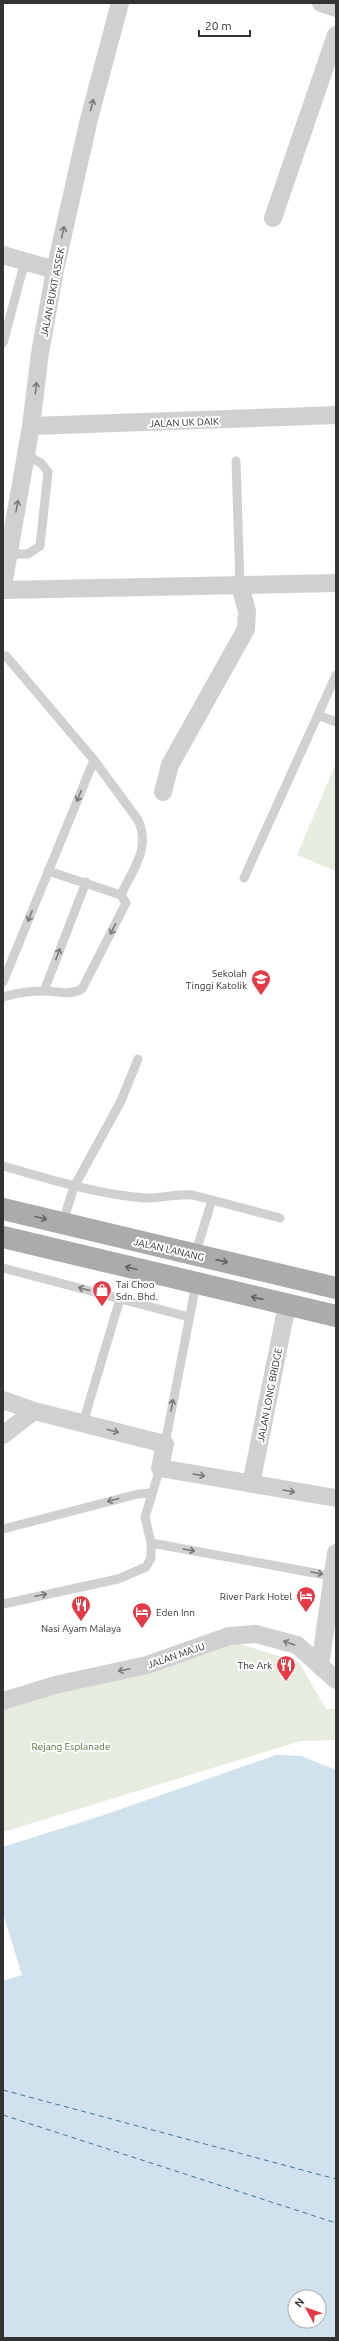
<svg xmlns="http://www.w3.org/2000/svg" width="339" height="2341" font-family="Ubuntu,sans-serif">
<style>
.green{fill:#e6ecdf}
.water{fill:#cfe2ee;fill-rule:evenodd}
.pier{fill:#fff}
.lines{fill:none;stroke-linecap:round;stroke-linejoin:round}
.ferry{stroke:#3f7597;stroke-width:1;stroke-dasharray:5 4;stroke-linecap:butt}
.service{stroke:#d0d0d0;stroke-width:9}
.minor{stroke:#d0d0d0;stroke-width:18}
.primary{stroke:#ababab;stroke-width:22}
.oneway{stroke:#7a7a7a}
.oneway2{stroke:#636363}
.labels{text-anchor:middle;stroke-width:4;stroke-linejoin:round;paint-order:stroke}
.street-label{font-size:10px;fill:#333;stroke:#fff}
.poi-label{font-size:10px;fill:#333;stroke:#fff;text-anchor:end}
.park-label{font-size:10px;fill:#56703f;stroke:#fff}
</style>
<rect width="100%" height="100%" fill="#fff"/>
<!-- green -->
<path class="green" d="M336 763V871L297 855Z
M226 1640 299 1662 326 1709H336V1740L301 1741 3 1832V1705Z"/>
<!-- water -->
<path class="water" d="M276 1755 301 1756 336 1770V2338H3V1847L104 1815ZM295 2297H319V2321H295Z"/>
<!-- pier -->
<path class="pier" d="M3 1913 22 1975 3 1981Z"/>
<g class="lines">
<!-- ferry -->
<path class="ferry" d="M3 2090 336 2179
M3 2115 336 2223"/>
<!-- service -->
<path class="service" d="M3 343 25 261
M236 461 240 586
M10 554H28L40 546 48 472 41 463 26 455
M6 656 94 760 138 820C151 848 133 869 121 895
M318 715 336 722
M244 878 336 675
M3 982 94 760
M44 991 86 882
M3 997C16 993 29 991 43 991 57 991 69 996 82 989L126 903 121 895 48 871
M3 1166C49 1179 96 1194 144 1198 160 1199 176 1193 193 1195L280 1218
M62 1224 74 1187 121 1101 138 1059
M195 1255 212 1200
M3 1268 189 1317
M83 1423 120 1299
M165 1444 196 1284
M3 1529 138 1494 151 1493
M151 1543 331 1576
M3 1604 118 1579 146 1567 151 1558V1543L145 1517 160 1468"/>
<!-- minor -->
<path class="minor" d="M321 3 336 8
M273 218 336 35
M3 255 55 270
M31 426 336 415
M3 586 31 426 40 353 55 270 89 119 120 3
M3 590 336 583
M163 792 170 765 246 629 247 611 240 586
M3 1400 34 1411 165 1444 160 1468 336 1498
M3 1435 34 1411
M251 1484 287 1305
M320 1666 336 1553
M3 1701 55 1685 147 1665 229 1636 256 1634 297 1645 336 1680"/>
<!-- primary -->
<path class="primary" d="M3 1209 336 1288
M3 1237 336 1316"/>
</g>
<!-- one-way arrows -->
<defs><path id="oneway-shaft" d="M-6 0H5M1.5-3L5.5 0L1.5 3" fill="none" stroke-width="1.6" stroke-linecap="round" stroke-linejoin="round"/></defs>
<g class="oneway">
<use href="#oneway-shaft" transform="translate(92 105) rotate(-75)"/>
<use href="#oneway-shaft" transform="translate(63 232) rotate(-77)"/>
<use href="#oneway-shaft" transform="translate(36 388) rotate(-83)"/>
<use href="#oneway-shaft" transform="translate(17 506) rotate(-80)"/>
<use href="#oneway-shaft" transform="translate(79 796) rotate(112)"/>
<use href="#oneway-shaft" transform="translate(30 916) rotate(112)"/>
<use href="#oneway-shaft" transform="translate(113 929) rotate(117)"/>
<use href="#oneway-shaft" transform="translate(58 954) rotate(-69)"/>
<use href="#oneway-shaft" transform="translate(84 1289) rotate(-165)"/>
<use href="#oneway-shaft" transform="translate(172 1405) rotate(-79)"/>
<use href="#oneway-shaft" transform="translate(113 1431) rotate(14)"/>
<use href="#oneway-shaft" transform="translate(199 1475) rotate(10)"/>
<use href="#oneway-shaft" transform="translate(289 1491) rotate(10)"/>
<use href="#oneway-shaft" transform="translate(113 1500) rotate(165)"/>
<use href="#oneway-shaft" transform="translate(189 1550) rotate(10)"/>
<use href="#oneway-shaft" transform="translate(317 1573) rotate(10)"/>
<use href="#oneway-shaft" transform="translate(41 1595) rotate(-12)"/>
<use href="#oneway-shaft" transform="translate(289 1643) rotate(-160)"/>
<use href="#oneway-shaft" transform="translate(124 1670) rotate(168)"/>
</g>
<g class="oneway2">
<use href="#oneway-shaft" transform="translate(41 1218) rotate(14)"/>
<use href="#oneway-shaft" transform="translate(222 1261) rotate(13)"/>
<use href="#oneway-shaft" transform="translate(131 1268) rotate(-166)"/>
<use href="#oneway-shaft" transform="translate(257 1298) rotate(-167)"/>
</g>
<!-- icons -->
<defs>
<symbol id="school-pin" viewBox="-11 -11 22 30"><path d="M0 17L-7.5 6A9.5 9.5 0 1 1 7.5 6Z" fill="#e63946" stroke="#fff"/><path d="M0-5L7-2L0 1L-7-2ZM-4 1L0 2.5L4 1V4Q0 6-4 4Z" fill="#fff"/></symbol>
<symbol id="shop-pin" viewBox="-11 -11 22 30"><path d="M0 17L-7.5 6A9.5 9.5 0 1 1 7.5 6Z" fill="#e63946" stroke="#fff"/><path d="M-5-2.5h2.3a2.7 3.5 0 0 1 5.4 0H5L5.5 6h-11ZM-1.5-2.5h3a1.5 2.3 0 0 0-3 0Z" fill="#fff"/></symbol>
<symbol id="hotel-pin" viewBox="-11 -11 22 30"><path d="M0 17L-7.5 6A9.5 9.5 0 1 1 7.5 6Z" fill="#e63946" stroke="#fff"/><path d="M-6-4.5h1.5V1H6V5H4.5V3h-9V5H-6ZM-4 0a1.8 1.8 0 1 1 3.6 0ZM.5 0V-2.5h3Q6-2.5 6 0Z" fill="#fff"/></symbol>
<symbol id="restaurant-pin" viewBox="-11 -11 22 30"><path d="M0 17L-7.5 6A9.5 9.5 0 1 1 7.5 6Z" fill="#e63946" stroke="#fff"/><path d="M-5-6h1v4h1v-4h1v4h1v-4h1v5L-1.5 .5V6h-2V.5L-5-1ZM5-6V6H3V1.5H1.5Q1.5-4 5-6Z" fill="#fff"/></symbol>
</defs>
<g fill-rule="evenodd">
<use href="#school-pin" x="250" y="968" width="22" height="30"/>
<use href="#shop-pin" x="91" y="1279" width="22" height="30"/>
<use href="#hotel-pin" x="295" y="1585" width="22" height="30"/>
<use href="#restaurant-pin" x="70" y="1594" width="22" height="30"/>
<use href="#hotel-pin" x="131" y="1601" width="22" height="30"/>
<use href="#restaurant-pin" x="275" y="1654" width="22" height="30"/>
</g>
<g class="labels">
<!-- street labels -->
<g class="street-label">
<text transform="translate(52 292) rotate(-79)" y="4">JALAN BUKIT ASSEK</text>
<text transform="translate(184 422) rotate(-2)" y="4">JALAN UK DAIK</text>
<text transform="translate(169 1249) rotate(13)" y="4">JALAN LANANG</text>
<text transform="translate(269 1395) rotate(-79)" y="4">JALAN LONG BRIDGE</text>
<text transform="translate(176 1655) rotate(-19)" y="4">JALAN MAJU</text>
</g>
<!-- poi labels -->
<g class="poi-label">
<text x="247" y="977">Sekolah<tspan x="247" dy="12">Tinggi Katolik</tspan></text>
<text x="116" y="1288" text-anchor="start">Tai Choo<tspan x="116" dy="12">Sdn. Bhd.</tspan></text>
<text x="292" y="1600">River Park Hotel</text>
<text x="156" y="1616" text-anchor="start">Eden Inn</text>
<text x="81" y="1632" text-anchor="middle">Nasi Ayam Malaya</text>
<text x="272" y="1669">The Ark</text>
</g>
<!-- park labels -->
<g class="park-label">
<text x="71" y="1750">Rejang Esplanade</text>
</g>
</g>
<!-- border -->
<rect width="339" height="2341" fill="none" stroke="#333333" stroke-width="8"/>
<!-- north arrow -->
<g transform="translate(307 2309) rotate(310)"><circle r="19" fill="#ffffff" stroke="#adadad"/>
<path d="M0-3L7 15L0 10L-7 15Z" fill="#e63946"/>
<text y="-6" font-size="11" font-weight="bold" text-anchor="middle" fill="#333333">N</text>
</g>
<!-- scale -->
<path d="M199 30v6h51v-6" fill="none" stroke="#333333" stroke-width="2"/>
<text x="205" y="30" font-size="12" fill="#333333" stroke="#ffffff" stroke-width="3" paint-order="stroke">20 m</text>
</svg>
